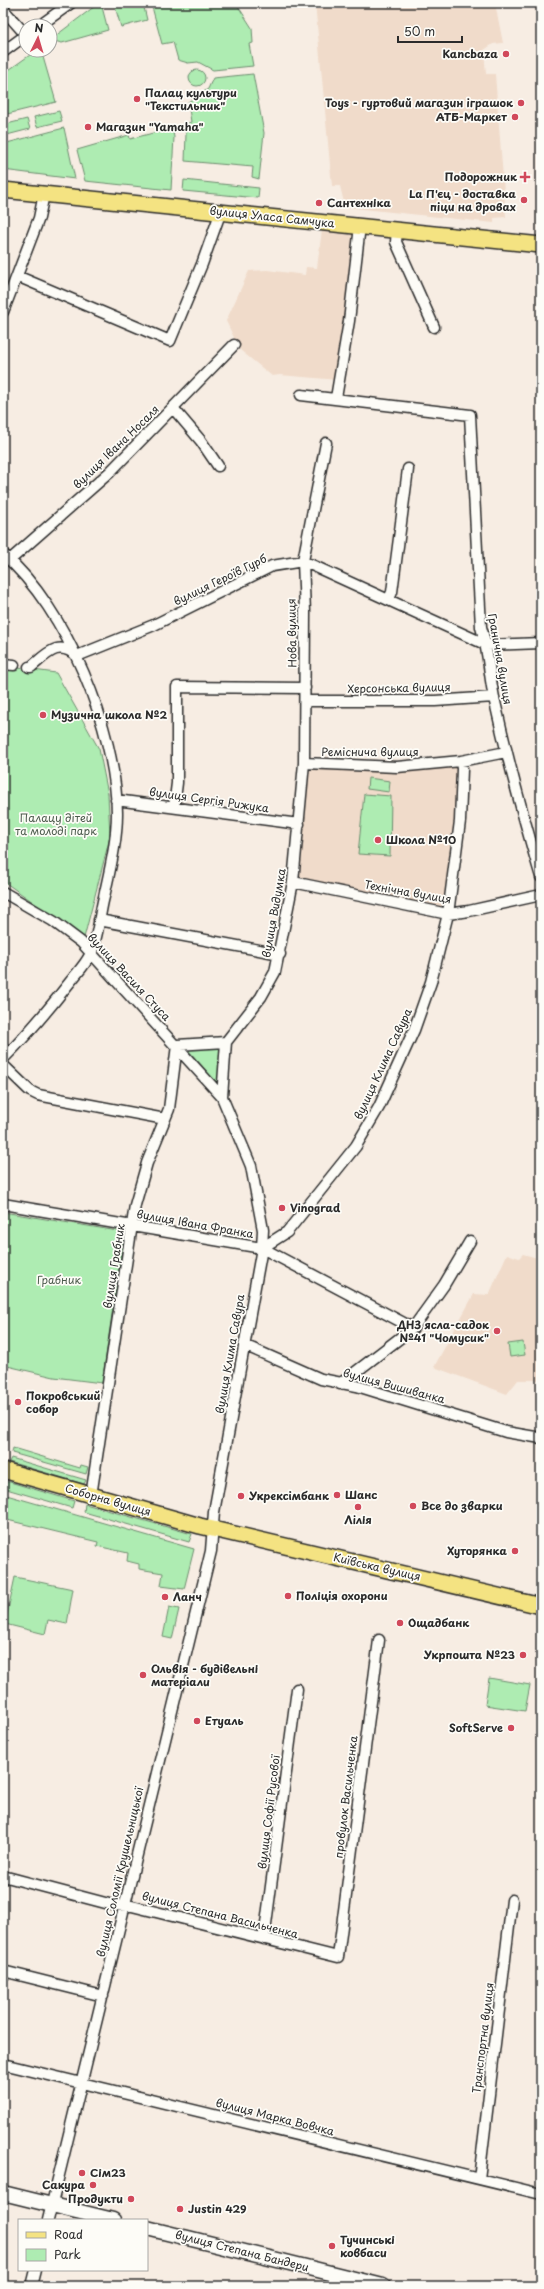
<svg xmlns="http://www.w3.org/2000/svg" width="544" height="2289" font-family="'Playpen Sans',sans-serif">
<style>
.built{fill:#f0dbca}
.green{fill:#aeecb2;stroke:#6c8c6e}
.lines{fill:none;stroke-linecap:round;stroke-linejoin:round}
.street-casing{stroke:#2b2b2b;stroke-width:13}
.secondary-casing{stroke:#2b2b2b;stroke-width:17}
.primary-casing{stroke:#2b2b2b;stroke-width:18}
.street{stroke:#fdfcf7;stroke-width:10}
.secondary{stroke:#fdfcf7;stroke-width:14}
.primary{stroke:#f4e382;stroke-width:15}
.poi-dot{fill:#d1495b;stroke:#fdfcf7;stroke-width:1.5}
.labels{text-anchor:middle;stroke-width:3.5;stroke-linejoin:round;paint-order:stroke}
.poi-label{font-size:11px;font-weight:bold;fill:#2b2b2b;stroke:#fdfcf7;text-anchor:start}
.street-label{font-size:11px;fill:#2b2b2b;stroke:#fdfcf7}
.park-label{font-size:11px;fill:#4c5b4d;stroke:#fdfcf7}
</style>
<rect width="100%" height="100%" fill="#f7ede3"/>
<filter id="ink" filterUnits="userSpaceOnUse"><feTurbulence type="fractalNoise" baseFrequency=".025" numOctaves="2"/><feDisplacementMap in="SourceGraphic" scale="8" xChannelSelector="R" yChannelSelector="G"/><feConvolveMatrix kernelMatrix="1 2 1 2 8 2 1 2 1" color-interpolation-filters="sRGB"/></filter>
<g filter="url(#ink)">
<!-- built -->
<path class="built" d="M315 3H495L503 43 493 44 484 50 486 74H495L506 217 494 218V223L345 207 340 186H332Z
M323 222 360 226 338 380 280 375 272 376 240 350 226 321 249 271 267 270 305 275 306 267 317 268Z
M461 761 448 914 293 882 304 763 352 766Z
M507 1254 519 1258 523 1254 541 1259V1380H518L507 1394 434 1367 474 1294 489 1295Z"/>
<!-- green -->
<path class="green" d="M99 3H101L108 30 62 43 50 40Z
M114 3H143L147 20 121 27Z
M151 3H236L252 28 253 43 249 44 253 66 213 70 198 62 188 63 178 60 173 42 162 44Z
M37 50H41L56 102 3 115V74Z
M189 78a8 8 0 1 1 16 0a8 8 0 1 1-16 0Z
M253 74 264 133 259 179 252 177 253 167 185 161 186 134 184 125 191 122 188 102 208 89 213 78Z
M59 111 62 121 37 127 34 117Z
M27 119 30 129 3 136V125Z
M64 128 75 179 3 170V144Z
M172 128 174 137 171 190 85 181 77 150 129 135 130 139Z
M184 180 259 188 258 198 183 191Z
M3 666 56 673 99 749 108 794 110 837 84 938 3 881Z
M368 778 390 781 389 792 367 789Z
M364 794 391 796 390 856 358 854Z
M221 1047 219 1083H217L189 1051 190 1048Z
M3 1212 124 1232 102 1383 54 1377 3 1365Z
M523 1342 525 1355 510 1357 508 1344Z
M13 1448 80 1468 81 1465 88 1467 86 1474 12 1453Z
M11 1458 86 1480 84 1484 9 1462Z
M3 1482H10L74 1501 72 1508 3 1488Z
M3 1494 194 1549 184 1589 161 1586 163 1573 139 1569V1564L127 1561 128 1553 97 1546 98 1542 3 1519 6 1501 3 1500Z
M85 1504 192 1534 189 1542 84 1512Z
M15 1577 73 1589 67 1624 48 1620 45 1634 5 1624Z
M169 1607 179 1609 172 1639 163 1637Z
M489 1678 530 1685 525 1711 485 1705Z"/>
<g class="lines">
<defs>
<path id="street" d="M3 9 26 35
M39 26 71 3
M3 52 26 35
M397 230 396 242 434 327
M17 276 170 341 202 264 221 211
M3 312 39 218 44 194
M301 395 470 415 481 627C489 652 489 677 495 702 508 761 524 820 541 877
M336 398 349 321 360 226
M173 408 201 441 218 466
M3 554C67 609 116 730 117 813 117 842 110 869 104 897 100 911 97 944 90 955 85 965 77 973 70 982 49 1009 27 1035 3 1059
M10 560 110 472 234 345
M389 599 392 592 408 469
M3 664 14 665
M29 667H31C47 654 58 639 77 656L154 625 272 566 303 561 487 645 541 643
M305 701H435L494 697
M304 763 397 767 461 761 506 752
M116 800 299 824
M174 807 177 783V687L305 688
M293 882 448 914 469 911 541 895
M3 892 53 921 81 942 222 1097
M99 920 280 954
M177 1045 226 1042
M3 1065 30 1091 38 1095 165 1119
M3 1204 262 1248 413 1328
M262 1248 287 1232 356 1146 379 1107 414 1030 431 982 448 914 460 821 462 769 461 761
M244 1345 321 1379 357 1386 506 1432 541 1438
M340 1384 413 1328 444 1285 470 1241
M91 1496 135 1205 147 1163 169 1109 177 1045
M3 1876 113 1905 132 1906 338 1957 379 1640
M264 1939 297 1689
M3 1971 103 1996
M3 2064 541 2194
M479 2179 512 1900
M48 2220 211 1551 214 1512 262 1248 263 1230 251 1166 222 1097 226 1042 261 997 275 972 293 882 304 763 305 612 303 561 326 443
M32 2286 36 2270"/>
<path id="secondary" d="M3 2193 113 2220
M147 2228 383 2286"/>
<path id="primary" d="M3 190 541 245
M3 1470 200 1526 541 1606"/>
</defs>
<!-- street casing -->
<use href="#street" class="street-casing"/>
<!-- secondary casing -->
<use href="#secondary" class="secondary-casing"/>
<!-- primary casing -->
<use href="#primary" class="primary-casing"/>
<!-- street -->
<use href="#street" class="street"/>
<!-- secondary -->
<use href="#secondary" class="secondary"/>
<!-- primary -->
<use href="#primary" class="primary"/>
</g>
</g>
<!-- markers -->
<g class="poi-dot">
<circle cx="506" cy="54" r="4"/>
<circle cx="137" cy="99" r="4"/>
<circle cx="521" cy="103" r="4"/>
<circle cx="515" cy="117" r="4"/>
<circle cx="88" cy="127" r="4"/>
<path d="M523 171h4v4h4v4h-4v4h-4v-4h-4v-4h4z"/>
<circle cx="524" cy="200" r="4"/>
<circle cx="319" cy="203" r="4"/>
<circle cx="43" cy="715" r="4"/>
<circle cx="378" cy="840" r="4"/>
<circle cx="282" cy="1208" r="4"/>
<circle cx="497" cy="1331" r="4"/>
<circle cx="18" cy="1402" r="4"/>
<circle cx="337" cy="1495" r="4"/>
<circle cx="241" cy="1496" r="4"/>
<circle cx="413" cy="1506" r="4"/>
<circle cx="358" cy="1507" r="4"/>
<circle cx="515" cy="1551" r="4"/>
<circle cx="288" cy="1596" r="4"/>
<circle cx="165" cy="1597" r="4"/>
<circle cx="400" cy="1623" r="4"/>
<circle cx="523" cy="1655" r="4"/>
<circle cx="143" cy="1675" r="4"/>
<circle cx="197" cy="1721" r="4"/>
<circle cx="511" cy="1728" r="4"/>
<circle cx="82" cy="2173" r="4"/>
<circle cx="93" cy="2185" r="4"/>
<circle cx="131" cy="2199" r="4"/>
<circle cx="180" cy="2209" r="4"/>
<circle cx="332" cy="2246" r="4"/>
</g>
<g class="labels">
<!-- poi labels -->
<g class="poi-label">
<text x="498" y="58" text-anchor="end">Kancbaza</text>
<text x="145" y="97">Палац культури<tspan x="145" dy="13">"Текстильник"</tspan></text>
<text x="513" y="107" text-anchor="end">Toys - гуртовий магазин іграшок</text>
<text x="507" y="121" text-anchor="end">АТБ-Маркет</text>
<text x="96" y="131">Магазин "Yamaha"</text>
<text x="517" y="181" text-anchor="end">Подорожник</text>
<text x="516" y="198" text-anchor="end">La П'єц - доставка<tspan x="516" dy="13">піци на дровах</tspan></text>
<text x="327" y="207">Сантехніка</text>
<text x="51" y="719">Музична школа №2</text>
<text x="386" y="844">Школа №10</text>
<text x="290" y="1212">Vinograd</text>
<text x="489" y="1329" text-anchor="end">ДНЗ ясла-садок<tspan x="489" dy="13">№41 "Чомусик"</tspan></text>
<text x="26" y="1400">Покровський<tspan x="26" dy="13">собор</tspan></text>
<text x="345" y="1499">Шанс</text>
<text x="249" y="1500">Укрексімбанк</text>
<text x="421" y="1510">Все до зварки</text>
<text x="358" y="1524" text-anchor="middle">Лілія</text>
<text x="507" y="1555" text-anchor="end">Хуторянка</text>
<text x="296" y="1600">Поліцiя охорони</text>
<text x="173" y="1601">Ланч</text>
<text x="408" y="1627">Ощадбанк</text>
<text x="515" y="1659" text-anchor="end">Укрпошта №23</text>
<text x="151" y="1673">Ольвія - будівельні<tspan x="151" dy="13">матеріали</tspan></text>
<text x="205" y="1725">Етуаль</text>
<text x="503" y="1732" text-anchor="end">SoftServe</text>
<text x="90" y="2177">Сім23</text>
<text x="85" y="2189" text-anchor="end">Сакура</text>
<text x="123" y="2203" text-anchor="end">Продукти</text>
<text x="188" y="2213">Justin 429</text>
<text x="340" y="2244">Тучинські<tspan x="340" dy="13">ковбаси</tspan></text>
</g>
<!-- street labels -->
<g class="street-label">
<text transform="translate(272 217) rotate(6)" y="4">вулиця Уласа Самчука</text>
<text transform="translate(116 447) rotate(-44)" y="4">вулиця Івана Носаля</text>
<text transform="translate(220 580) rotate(-26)" y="4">вулиця Героїв Гурб</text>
<text transform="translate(292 633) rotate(-91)" y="4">Нова вулиця</text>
<text transform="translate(500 659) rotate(80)" y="4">Гранична вулиця</text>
<text transform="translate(399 688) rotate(-1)" y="4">Херсонська вулиця</text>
<text x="370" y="756">Реміснича вулиця</text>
<text transform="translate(209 800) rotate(8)" y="4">вулиця Сергія Рижука</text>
<text transform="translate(408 892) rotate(10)" y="4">Технічна вулиця</text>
<text transform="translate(274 913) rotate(-80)" y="4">вулиця Видумка</text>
<text transform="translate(129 977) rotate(47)" y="4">вулиця Василя Стуса</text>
<text transform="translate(383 1064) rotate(-65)" y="4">вулиця Клима Савура</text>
<text transform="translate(195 1224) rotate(10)" y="4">вулиця Івана Франка</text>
<text transform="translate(114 1266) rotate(-81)" y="4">вулиця Грабник</text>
<text transform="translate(230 1354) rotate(-80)" y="4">вулиця Клима Савура</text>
<text transform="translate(394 1386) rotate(15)" y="4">вулиця Вишиванка</text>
<text transform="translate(108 1500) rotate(16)" y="4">Соборна вулиця</text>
<text transform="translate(377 1567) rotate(13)" y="4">Київська вулиця</text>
<text transform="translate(346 1797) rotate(-83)" y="4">провулок Васильченка</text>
<text transform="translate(269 1812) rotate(-83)" y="4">вулиця Софії Русової</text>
<text transform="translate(120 1872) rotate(-77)" y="4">вулиця Соломії Крушельницької</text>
<text transform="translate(220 1915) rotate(14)" y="4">вулиця Степана Васильченка</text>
<text transform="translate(483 2038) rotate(-83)" y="4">Транспортна вулиця</text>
<text transform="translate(275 2117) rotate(14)" y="4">вулиця Марка Вовчка</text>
<text transform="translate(242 2251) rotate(14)" y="4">вулиця Степана Бандери</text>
</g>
<!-- park labels -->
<g class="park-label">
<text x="56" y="822">Палацу дітей<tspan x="56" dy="13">та молоді парк</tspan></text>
<text x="59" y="1284">Грабник</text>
</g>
</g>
<!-- margin -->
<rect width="544" height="2289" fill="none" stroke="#fdfcf7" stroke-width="16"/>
<rect x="8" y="8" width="528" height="2273" fill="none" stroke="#2b2b2b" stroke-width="1.5" filter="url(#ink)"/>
<!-- legend -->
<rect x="18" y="2219" width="130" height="52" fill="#fdfcf7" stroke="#a9a8a5"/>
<rect x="26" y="2232" width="20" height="6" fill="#f4e382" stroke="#a9a8a5"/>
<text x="54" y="2239" font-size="12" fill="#2b2b2b">Road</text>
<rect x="26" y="2249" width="20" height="12" fill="#aeecb2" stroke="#a9a8a5"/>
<text x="54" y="2259" font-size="12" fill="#2b2b2b">Park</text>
<!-- north arrow -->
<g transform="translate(38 38) rotate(5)"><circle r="19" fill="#fdfcf7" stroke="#a9a8a5"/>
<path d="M0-3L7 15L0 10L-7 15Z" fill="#d1495b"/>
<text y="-6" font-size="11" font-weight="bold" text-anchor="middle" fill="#2b2b2b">N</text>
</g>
<!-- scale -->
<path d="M398 36v6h64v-6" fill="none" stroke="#2b2b2b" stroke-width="2"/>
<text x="404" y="36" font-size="12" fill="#2b2b2b" stroke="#fdfcf7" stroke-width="3" paint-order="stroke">50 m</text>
</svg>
